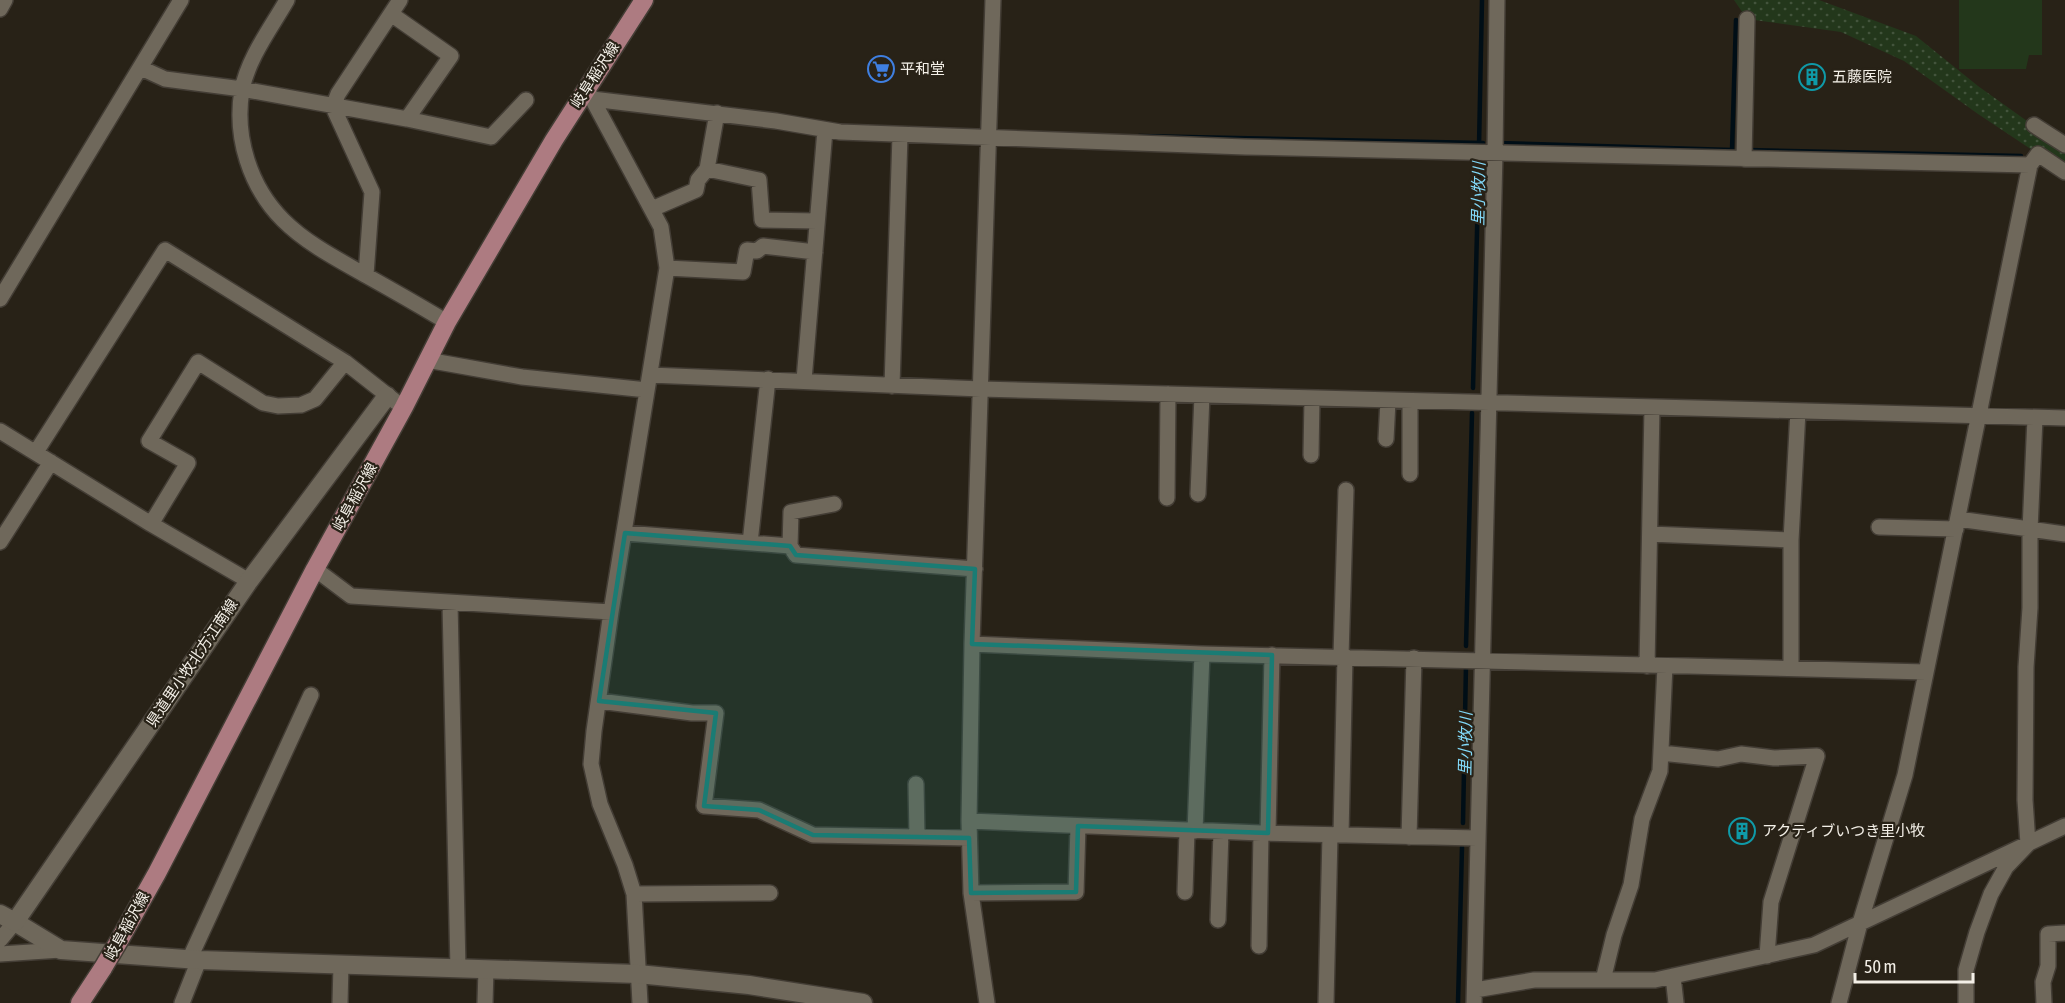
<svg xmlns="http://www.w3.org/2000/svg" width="2065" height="1003" font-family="'Asap Condensed','Noto Sans JP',sans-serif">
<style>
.green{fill:url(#green-dots)}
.pitch{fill:#23371b}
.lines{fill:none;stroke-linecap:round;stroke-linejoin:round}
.stream{stroke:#000e16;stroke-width:4.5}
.minor-casing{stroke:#433d35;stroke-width:18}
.tertiary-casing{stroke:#433d35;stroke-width:21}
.secondary-casing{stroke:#433d35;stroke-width:21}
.primary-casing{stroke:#433d35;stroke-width:21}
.minor{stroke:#6f685b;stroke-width:15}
.tertiary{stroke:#6f685b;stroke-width:18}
.secondary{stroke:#6f685b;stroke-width:18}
.primary{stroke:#ad7b81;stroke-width:18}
.primary-bridge-casing{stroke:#433d35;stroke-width:21;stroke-linecap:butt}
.primary-bridge{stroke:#ad7b81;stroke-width:18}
.marked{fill:#1a7c74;fill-opacity:0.2;stroke:#1a7c74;stroke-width:4.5;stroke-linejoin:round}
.labels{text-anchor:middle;stroke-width:4.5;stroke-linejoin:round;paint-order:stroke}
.poi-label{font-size:15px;fill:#f3efe7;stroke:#282217;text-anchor:start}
.street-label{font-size:15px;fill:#f3efe7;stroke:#282217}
.water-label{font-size:16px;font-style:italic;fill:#82d9f9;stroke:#282217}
</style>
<defs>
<pattern id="green-dots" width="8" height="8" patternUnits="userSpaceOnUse" patternTransform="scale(1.5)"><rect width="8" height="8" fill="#23371b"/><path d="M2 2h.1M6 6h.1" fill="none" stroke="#43543c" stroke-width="1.8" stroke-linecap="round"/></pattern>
</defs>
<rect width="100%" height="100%" fill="#282217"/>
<!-- green -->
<path class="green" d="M1734 0H1819L1916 36 1978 86 2065 148V172L1978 114 1904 61 1841 32 1747 19Z"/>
<!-- pitch -->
<path class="pitch" d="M1959 0H2042V55H2029L2026 69H1959Z"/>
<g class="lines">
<!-- stream -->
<path class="stream" d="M1139 136 1483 143
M1498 143 1732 150 1736 20
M1479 146 1482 0
M1748 150 2021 156
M1473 388 1479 154
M1466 646 1472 413
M1463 823 1466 665
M1458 1003 1462 847"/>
<defs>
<path id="minor" d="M287 0C271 28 248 58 242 90 234 137 250 187 283 220 307 244 339 260 367 276 394 291 420 306 447 322
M0 9 5 0
M391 14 451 56 407 119
M141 68 165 79 242 89 407 119 491 137 526 100
M589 93 661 227 667 268 611 612 594 731 591 764 600 804 625 865 634 894 640 1003
M592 99 776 121 840 132 1245 147 2030 165
M2034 125 2065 145
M1744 159 1747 19
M707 169 759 180 762 220 817 221
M652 209 696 190 698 180 707 169 717 113
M667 268 743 272 747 250 757 251 763 246 815 252
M366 275 372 192 333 107 338 94 400 0
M0 299 181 0
M427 360 522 377 647 390
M650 375 981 389 2065 418
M804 380 825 130
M892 386 900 135
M0 431 151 524 249 581
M1386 439 1388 401
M36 452 165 250 345 362 396 402
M1311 455 1312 398
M1410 474V402
M1198 494 1202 395
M1167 498 1168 394
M1958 519 2065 534
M151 524 188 463 149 441 198 362 263 403 278 406 301 405 315 399 345 362
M1879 527 1956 529
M625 533 790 546 796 555 975 569
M1650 534 1791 540
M0 542 51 462
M750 543 768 379
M790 546 791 512 834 504
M315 569 351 596 611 612
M450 603 458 969
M972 644 1202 654 1926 672
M1341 656 1346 490
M1647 666 1652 408
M1791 669V540L1798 411
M599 701 692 713H716L704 806 759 810 813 835 969 838
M1661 753 1718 759 1741 754 1774 758 1817 756 1771 902 1767 956
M916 784 917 837
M969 821 1261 833 1477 838
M1195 831 1202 654
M1268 833 1272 655
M1341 835 1345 656
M1409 837 1414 658
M1185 892 1187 831
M971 893 1076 892 1078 826
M634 894 770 893
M1218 920 1221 832
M0 940 15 922
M1259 946 1261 833
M0 954 61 950
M189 960 311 695
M1673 976 1676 1003
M1603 980 1614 935 1631 885 1642 819 1660 771 1665 666
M1475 990 1534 980H1655L1814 945 2065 826
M182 1003 199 960
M340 1003 341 965
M485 1003 486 969
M987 1003 971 893 969 821 972 644 993 0
M1326 1003 1330 835
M1474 1003 1495 153 1497 0
M1839 1003 1860 923 1905 775 2030 165 2038 154 2065 172
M1966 1003V970L1977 932 1991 894 2006 867 2028 844 2025 800 2026 667 2030 608V530L2035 418
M2044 1003 2043 982 2048 966V934L2065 933"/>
<path id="tertiary" d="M15 922 61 950 199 960 638 974 749 985 863 1003"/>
<path id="secondary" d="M0 914 15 922 249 581 387 396"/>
<path id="primary" d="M120 939 157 873 315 569 404 407 447 322 554 140 644 0
M80 1003 103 968"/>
</defs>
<!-- minor casing -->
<use href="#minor" class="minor-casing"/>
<!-- tertiary casing -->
<use href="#tertiary" class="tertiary-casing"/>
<!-- secondary casing -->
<use href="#secondary" class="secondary-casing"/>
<!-- primary casing -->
<use href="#primary" class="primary-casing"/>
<!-- minor -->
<use href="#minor" class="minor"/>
<!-- tertiary -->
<use href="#tertiary" class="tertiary"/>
<!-- secondary -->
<use href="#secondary" class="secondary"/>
<!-- primary -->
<use href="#primary" class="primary"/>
<defs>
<path id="primary-bridge" d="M103 968 120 939"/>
</defs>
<!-- primary-bridge casing -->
<use href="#primary-bridge" class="primary-bridge-casing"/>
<!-- primary-bridge -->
<use href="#primary-bridge" class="primary-bridge"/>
</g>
<!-- marked area -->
<path class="marked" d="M625 533 790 546 796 555 975 569 972 644 1272 655 1268 833 1078 826 1076 892 971 893 969 838 813 835 759 810 704 806 716 713 599 701Z"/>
<!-- icons -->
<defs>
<symbol id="supermarket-ring" viewBox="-11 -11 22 22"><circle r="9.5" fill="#282217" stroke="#3f7fe0" stroke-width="1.5"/><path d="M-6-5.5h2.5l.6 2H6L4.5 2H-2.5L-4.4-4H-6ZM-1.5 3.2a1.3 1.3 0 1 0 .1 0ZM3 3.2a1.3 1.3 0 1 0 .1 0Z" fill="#3f7fe0"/></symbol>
<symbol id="building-ring" viewBox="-11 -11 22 22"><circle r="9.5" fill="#282217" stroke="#0f9aa8" stroke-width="1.5"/><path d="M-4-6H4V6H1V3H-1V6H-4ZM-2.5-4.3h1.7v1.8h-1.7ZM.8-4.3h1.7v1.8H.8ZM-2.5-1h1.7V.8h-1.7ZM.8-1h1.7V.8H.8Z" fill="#0f9aa8"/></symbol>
</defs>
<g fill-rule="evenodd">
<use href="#supermarket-ring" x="866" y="54" width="30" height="30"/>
<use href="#building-ring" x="1797" y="62" width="30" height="30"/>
<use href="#building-ring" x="1727" y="816" width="30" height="30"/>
</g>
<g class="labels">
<!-- poi labels -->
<g class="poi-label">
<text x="900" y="74">平和堂</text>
<text x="1832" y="82">五藤医院</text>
<text x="1762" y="836">アクティブいつき里小牧</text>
</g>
<!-- street labels -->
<g class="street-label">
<text transform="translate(595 75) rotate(-57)" y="5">岐阜稲沢線</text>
<text transform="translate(355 497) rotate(-61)" y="5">岐阜稲沢線</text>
<text transform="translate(192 663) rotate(-56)" y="5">県道里小牧北方江南線</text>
<text transform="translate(127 926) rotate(-61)" y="5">岐阜稲沢線</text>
</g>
<!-- water labels -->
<g class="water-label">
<text transform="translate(1478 194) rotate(-89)" y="6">里小牧川</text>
<text transform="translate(1465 744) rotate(-89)" y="6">里小牧川</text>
</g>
</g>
<!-- scale -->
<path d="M1855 973v9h118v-9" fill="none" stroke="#f3efe7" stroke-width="3"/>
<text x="1864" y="973" font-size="18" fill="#f3efe7" stroke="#282217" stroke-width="4.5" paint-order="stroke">50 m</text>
</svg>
